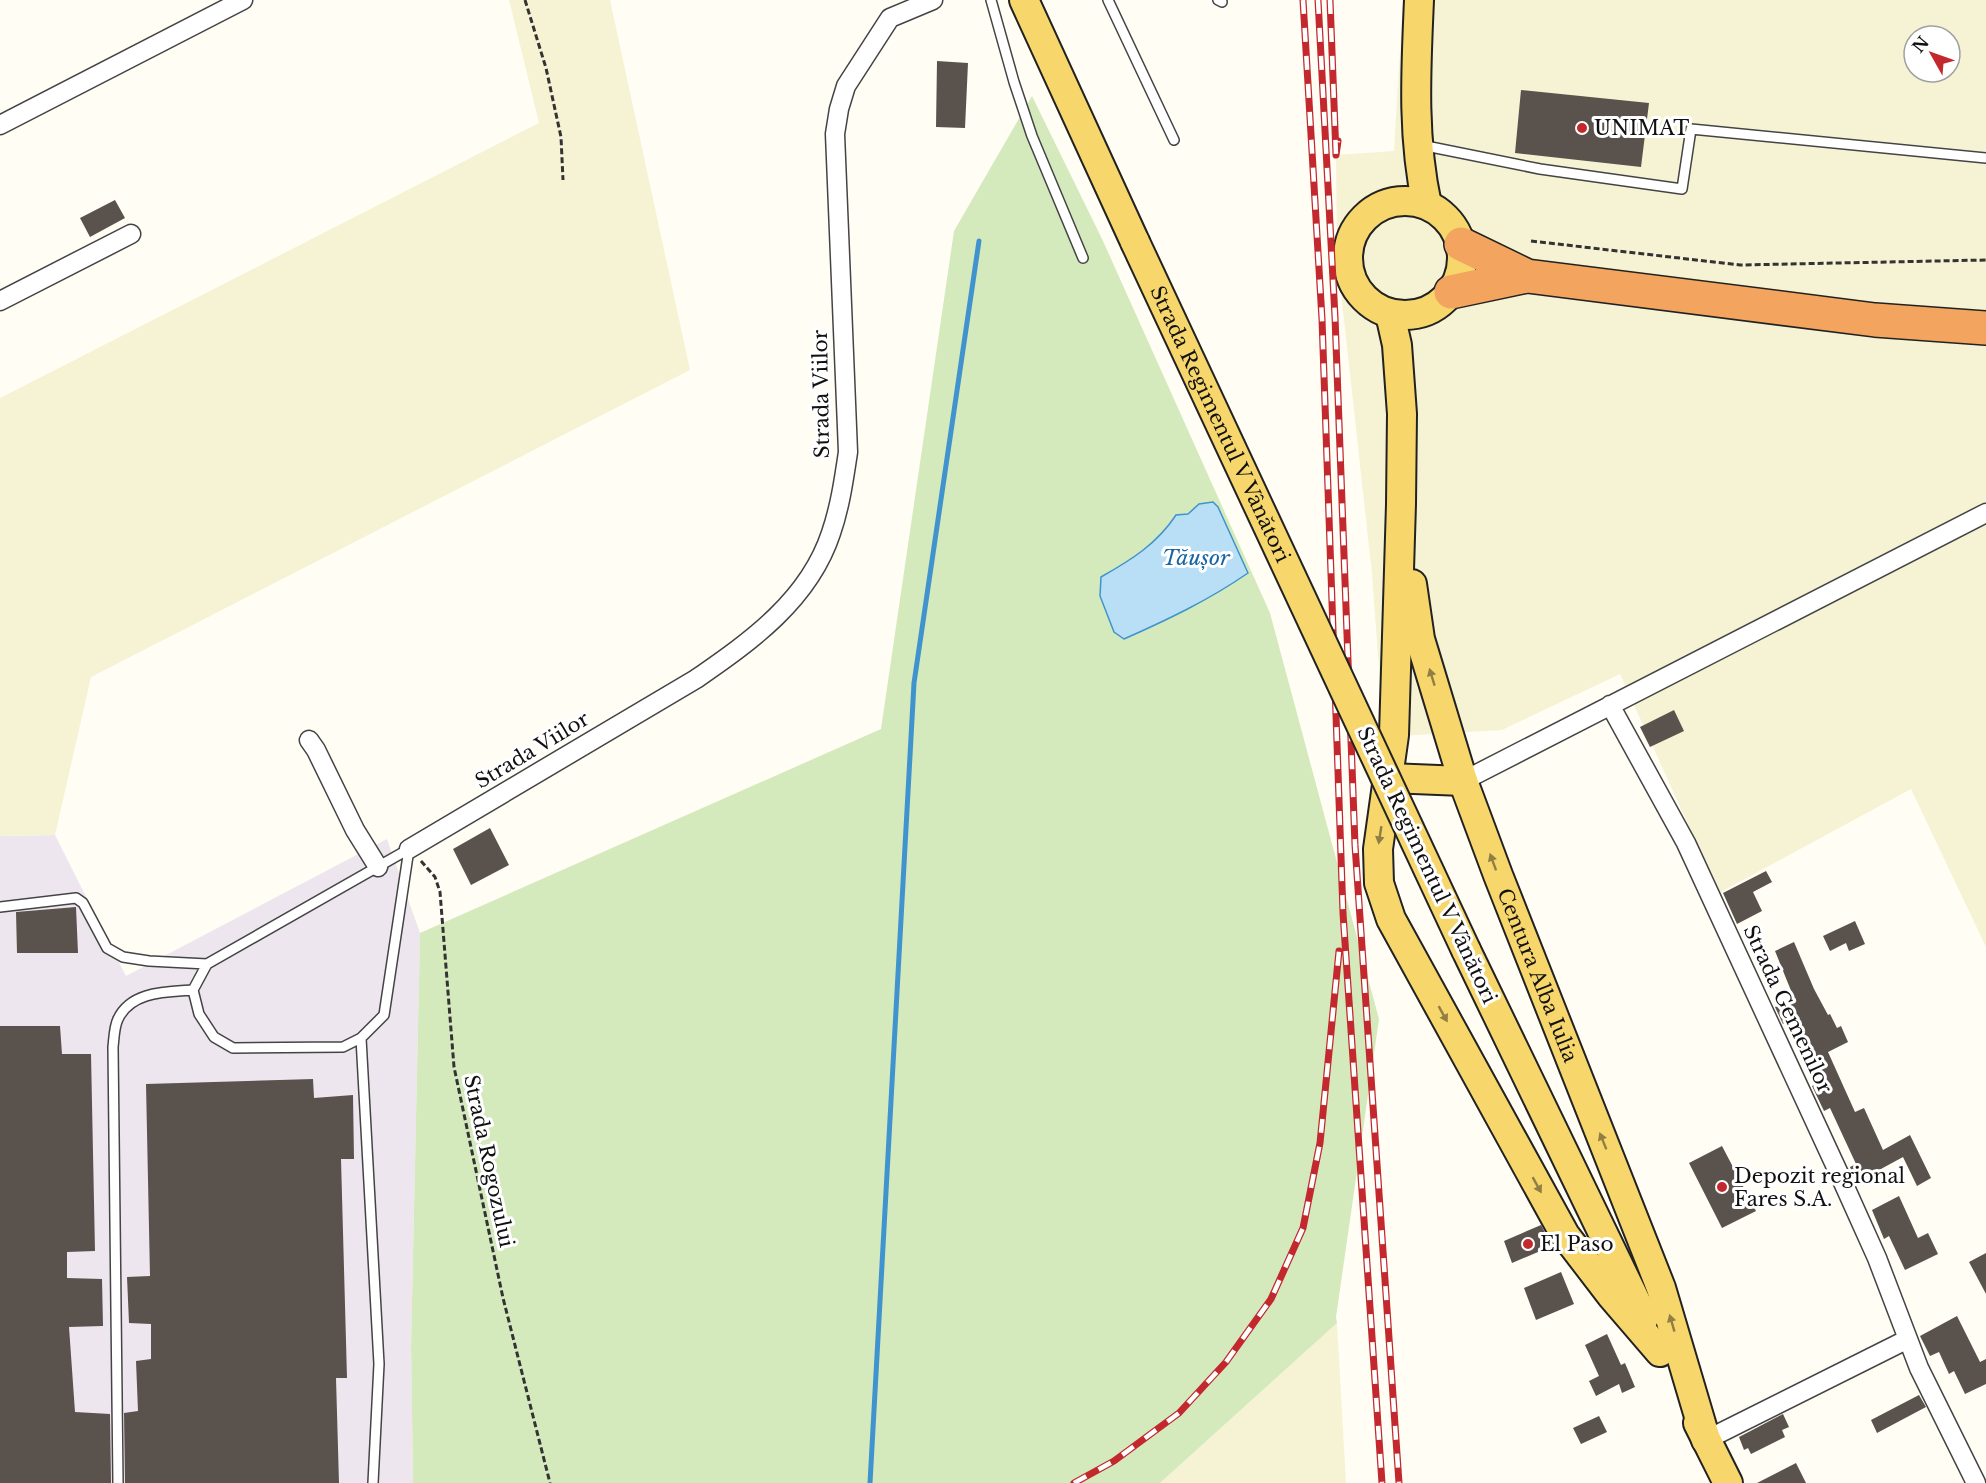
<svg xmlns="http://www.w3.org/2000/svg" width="1986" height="1483" font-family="'Libre Baskerville',serif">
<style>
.industrial{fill:#eee6ef}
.farmland{fill:#f6f3d4;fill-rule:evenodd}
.green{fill:#d4eabd}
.water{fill:#b9dff6;stroke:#4093cd;stroke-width:1.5}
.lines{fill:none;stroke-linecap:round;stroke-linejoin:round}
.stream{stroke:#4093cd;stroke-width:5}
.building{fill:#5a524d}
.lane-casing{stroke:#444;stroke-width:12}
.street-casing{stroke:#444;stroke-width:21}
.primary-casing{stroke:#222;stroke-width:32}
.highway-casing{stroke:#222;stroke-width:36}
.path{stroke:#333;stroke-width:3;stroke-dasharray:6 3;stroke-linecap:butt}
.lane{stroke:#fff;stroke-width:9}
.street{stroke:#fff;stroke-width:18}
.primary{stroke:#f7d76c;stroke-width:28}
.highway{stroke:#f3a45e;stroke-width:33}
.rail-casing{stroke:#c2282d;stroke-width:7}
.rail{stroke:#fff;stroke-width:4.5;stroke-dasharray:14;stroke-linecap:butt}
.primary-bridge-casing{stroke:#222;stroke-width:32;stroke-linecap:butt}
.primary-bridge{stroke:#f7d76c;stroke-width:28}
.oneway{fill:#907e43}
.poi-dot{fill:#c2282d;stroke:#fff;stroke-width:2}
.labels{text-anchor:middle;stroke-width:6;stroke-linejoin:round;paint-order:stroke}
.poi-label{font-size:20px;fill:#111;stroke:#fff;text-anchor:start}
.street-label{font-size:20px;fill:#111;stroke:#fff}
.water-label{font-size:21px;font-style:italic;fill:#1865a4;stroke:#fff}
</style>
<rect width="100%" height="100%" fill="#fffdf4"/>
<!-- industrial -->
<path class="industrial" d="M55 835 126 976 387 839 420 933 411 1347 413 1483H0V836Z"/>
<!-- farmland -->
<path class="farmland" d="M509 0H610L690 370 91 677 55 835 0 836V398L539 123Z
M1403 0H1986V947L1911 789 1719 893 1620 674 1502 730 1384 737 1372 574 1337 256 1336 155 1394 151ZM1914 36H1950V72H1914Z
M1337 1323 1346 1483H1160Z"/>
<!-- green -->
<path class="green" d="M1032 96 1103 241 1270 613 1379 1019 1336 1317 1337 1323 1160 1483H413L411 1347 420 933 881 729 954 231Z"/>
<!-- water -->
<path class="water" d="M1213 502 1218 507 1248 573C1209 600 1167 620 1124 639L1114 632 1100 596 1101 577C1131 560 1157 544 1176 515L1188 514 1199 504Z"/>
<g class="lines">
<!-- stream -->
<path class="stream" d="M870 1483 914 683 979 241"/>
</g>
<!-- building -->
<path class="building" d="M937 61 968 63 965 128 936 127Z
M1521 90 1649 103 1641 167 1515 153Z
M115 200 125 218 90 237 80 218Z
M1674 710 1684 731 1650 747 1640 727Z
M490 828 509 865 471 885 453 849Z
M1766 871 1772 882 1753 892 1762 911 1737 924 1723 893Z
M76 907 78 953H17L16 912Z
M1855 921 1865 944 1849 951 1846 943 1830 951 1823 936Z
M1794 942 1814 989 1828 1015 1830 1014 1837 1028 1841 1026 1848 1042 1828 1052 1855 1112 1864 1108 1883 1150 1910 1135 1931 1178 1917 1186 1903 1157 1857 1182 1850 1167 1856 1164 1830 1108 1824 1111 1812 1086 1822 1082 1804 1041 1794 1019 1783 1024 1775 1007 1794 998 1775 951Z
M0 1026H60L62 1054H91L95 1251 67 1252V1278L102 1279 103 1326 69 1327 75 1412 110 1414 111 1483H0Z
M313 1079 314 1098 353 1095 354 1159H341L347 1378H336L339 1483H125L124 1413 138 1411 136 1361 151 1359V1324L129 1323 127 1277 150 1276 146 1084Z
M1722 1146 1756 1211 1722 1228 1689 1163Z
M1899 1196 1918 1238 1928 1233 1938 1254 1905 1270 1889 1236 1884 1239 1872 1210Z
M1541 1225 1552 1246 1512 1263 1504 1241Z
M1986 1253V1294L1969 1262Z
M1561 1272 1574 1304 1536 1320 1524 1288Z
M1957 1316 1980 1362 1986 1359V1384L1965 1394 1954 1371 1949 1374 1939 1352 1930 1356 1920 1336Z
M1607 1334 1621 1365 1625 1363 1635 1387 1622 1393 1619 1384 1596 1396 1589 1381 1599 1376 1585 1345Z
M1919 1395 1926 1407 1877 1433 1871 1420Z
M1783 1414 1789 1427 1782 1430 1785 1437 1751 1454 1748 1448 1744 1450 1739 1437Z
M1599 1416 1607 1432 1581 1444 1573 1428Z
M1796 1463 1806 1483H1757Z"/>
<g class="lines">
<defs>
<path id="lane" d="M991 0 1014 82 1032 136 1083 258
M1108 0 1174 140
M1218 0 1222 2
M1421 145 1540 169 1682 189 1691 129 1986 158
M0 907 76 898 83 903 107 948 123 957 149 961 207 964 409 849
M207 964 193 990 199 1014 214 1037 233 1048 343 1047 361 1038 384 1015 409 849
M361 1038 379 1364 373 1483
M118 1483 113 1047C114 1039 114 1027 118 1019 131 991 166 992 193 990"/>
<path id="street" d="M0 125 243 0
M0 301 131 234
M1610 705 1686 843 1841 1178 1877 1258 1919 1368 1976 1483
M309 740 316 750 355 830 378 867
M1463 781 1986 513
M409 849 696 679C751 641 809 600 831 533 840 507 844 479 848 452L835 134 839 109 846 86 890 18 933 0
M1706 1440 1908 1339"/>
<g id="primary">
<path d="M1024 0 1135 242"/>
<path d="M1419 0C1416 69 1412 137 1427 205"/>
<circle cx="1405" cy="258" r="57"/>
<path d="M1390 314 1397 345 1402 414 1401 504 1394 735 1378 849 1379 883 1391 919 1565 1235 1611 1295 1660 1352"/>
<path id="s1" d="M1412 584 1420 639 1463 781 1498 875 1661 1288 1706 1440"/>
<path d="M1389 778 1463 781"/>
<path d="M1466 950 1644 1318"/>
<path d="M1698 1423 1728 1483"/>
</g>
<path id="highway" d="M1461 244 1527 276
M1451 292 1527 276 1875 320 1986 328"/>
</defs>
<!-- lane casing -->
<use href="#lane" class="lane-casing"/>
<!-- street casing -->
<use href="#street" class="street-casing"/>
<!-- primary casing -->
<use href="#primary" class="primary-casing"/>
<!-- highway casing -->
<use href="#highway" class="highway-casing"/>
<!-- path -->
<path class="path" d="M525 0 546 68 561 137 563 180
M1531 241 1740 265 1986 260
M421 861 435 877 440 892 454 1067 503 1298 550 1483"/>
<!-- lane -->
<use href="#lane" class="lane"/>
<!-- street -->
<use href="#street" class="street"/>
<!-- primary -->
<use href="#primary" class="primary"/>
<!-- highway -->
<use href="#highway" class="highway"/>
<defs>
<path id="rail" d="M1303 0 1322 319 1343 913 1382 1483
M1318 0 1335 317 1355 845 1399 1483
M1330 0 1336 155 1338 141
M1074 1483 1114 1461 1179 1413 1226 1362 1271 1299 1303 1228 1320 1143 1339 951"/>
</defs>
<!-- rail casing -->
<use href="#rail" class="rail-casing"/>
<!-- rail -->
<use href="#rail" class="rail"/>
<defs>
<g id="primary-bridge">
<path id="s2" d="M1135 242 1466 950"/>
</g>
</defs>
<!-- primary-bridge casing -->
<use href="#primary-bridge" class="primary-bridge-casing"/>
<!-- primary-bridge -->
<use href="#primary-bridge" class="primary-bridge"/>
</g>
<!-- one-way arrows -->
<defs><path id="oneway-solid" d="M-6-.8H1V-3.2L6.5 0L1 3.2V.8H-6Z" transform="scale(1.5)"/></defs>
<g class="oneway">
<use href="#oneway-solid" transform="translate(1432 677) rotate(-107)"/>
<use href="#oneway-solid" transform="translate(1380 835) rotate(99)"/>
<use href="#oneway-solid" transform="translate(1493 862) rotate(-110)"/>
<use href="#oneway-solid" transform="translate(1443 1014) rotate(61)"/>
<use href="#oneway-solid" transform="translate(1603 1141) rotate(-112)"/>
<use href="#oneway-solid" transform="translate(1537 1185) rotate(61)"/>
<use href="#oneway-solid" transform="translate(1672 1323) rotate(-106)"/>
</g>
<!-- markers -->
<g class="poi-dot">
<circle cx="1582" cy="128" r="6"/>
<circle cx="1722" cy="1187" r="6"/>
<circle cx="1528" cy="1244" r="6"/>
</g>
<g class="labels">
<!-- poi labels -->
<g class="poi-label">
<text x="1594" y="135">UNIMAT</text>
<text x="1734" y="1183">Depozit regional<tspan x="1734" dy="23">Fares S.A.</tspan></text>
<text x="1540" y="1251">El Paso</text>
</g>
<!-- street labels -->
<g class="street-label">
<text transform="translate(821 394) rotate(-91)" y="7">Strada Viilor</text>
<text dy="7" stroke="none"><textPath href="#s2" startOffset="201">Strada Regimentul V Vânători</textPath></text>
<text transform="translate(532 750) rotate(-31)" y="7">Strada Viilor</text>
<text transform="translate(1427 865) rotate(65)" y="7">Strada Regimentul V Vânători</text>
<text dy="7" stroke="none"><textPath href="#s1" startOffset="412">Centura Alba Iulia</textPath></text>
<text transform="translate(1788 1009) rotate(65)" y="7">Strada Gemenilor</text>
<text transform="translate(489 1161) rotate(78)" y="7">Strada Rogozului</text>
</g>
<!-- water labels -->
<g class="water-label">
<text x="1196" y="565">Tăușor</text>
</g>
</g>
<!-- north arrow -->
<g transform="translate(1932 54) rotate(310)"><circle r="28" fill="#ffffff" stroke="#a0a0a0" stroke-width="1.5"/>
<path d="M0-4.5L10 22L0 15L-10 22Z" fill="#c2282d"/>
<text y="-9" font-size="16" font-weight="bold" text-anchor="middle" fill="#111111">N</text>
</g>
</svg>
